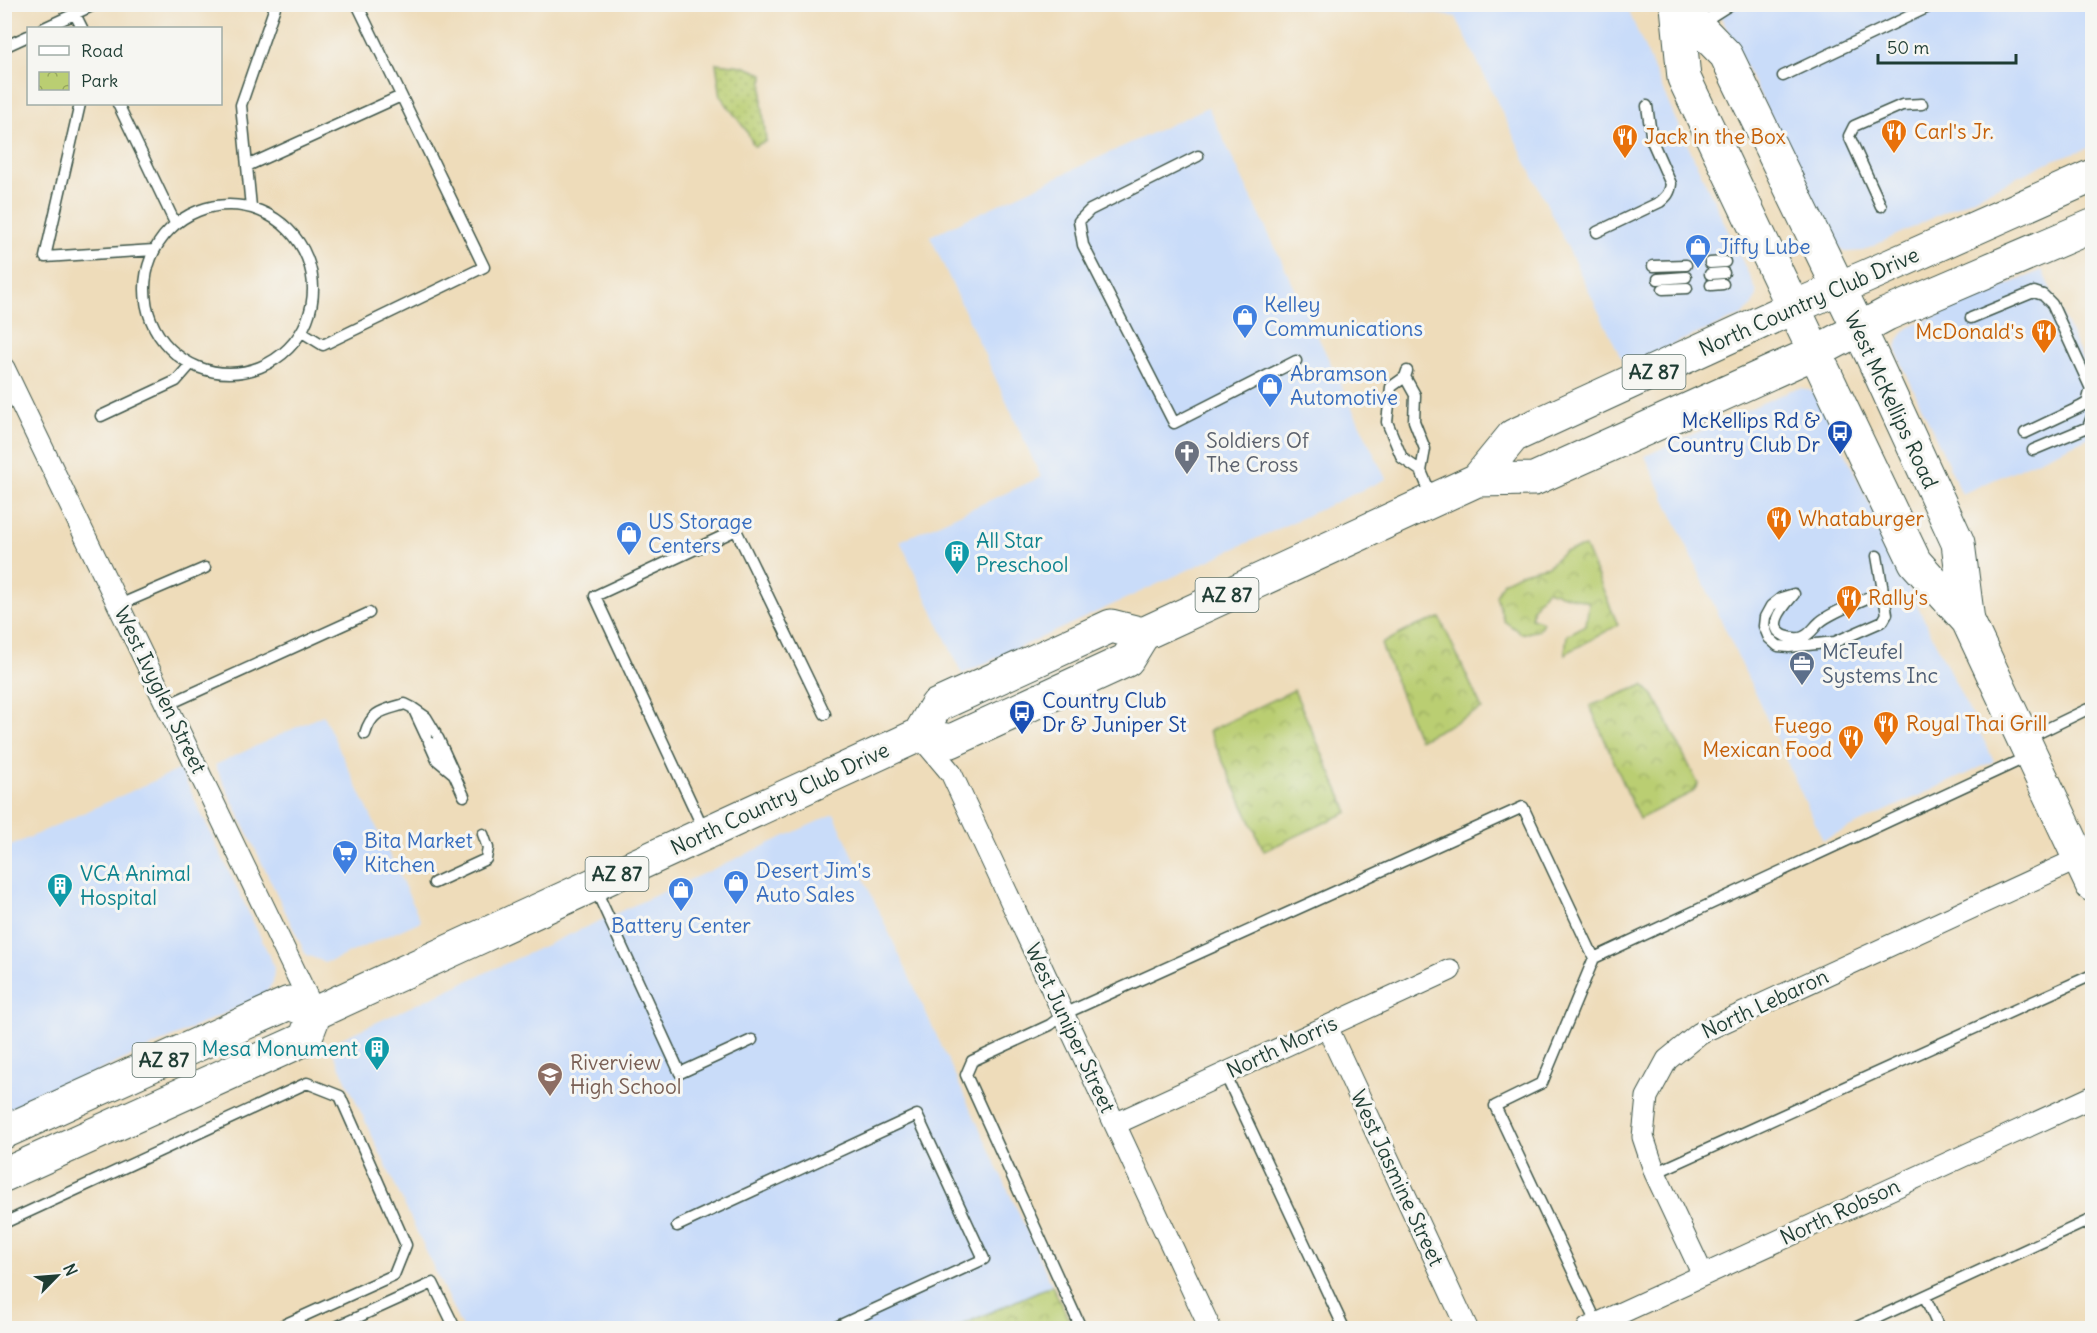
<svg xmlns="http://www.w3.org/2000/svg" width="2097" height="1333" font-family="Delius,sans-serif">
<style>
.built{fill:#c9dcf9}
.grass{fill:url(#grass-dots);stroke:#6c8653;stroke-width:1.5}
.park{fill:url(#park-crowns);stroke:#6c8653;stroke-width:1.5}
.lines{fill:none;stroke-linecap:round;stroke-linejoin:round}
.lane-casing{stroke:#3e5548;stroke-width:13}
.street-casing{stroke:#3e5548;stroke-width:23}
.primary-casing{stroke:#3e5548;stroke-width:35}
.lane{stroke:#fff;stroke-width:10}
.street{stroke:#fff;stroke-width:21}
.primary{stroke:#fff;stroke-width:33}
.labels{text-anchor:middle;stroke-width:6;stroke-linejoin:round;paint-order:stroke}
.shield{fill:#f6f6f2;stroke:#60746d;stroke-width:1.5}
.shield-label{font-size:20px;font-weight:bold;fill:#1f3d34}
.food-label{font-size:21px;fill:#c56008;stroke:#f6f6f2;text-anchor:start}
.shop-label{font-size:21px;fill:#366cbe;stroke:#f6f6f2;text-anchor:start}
.street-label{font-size:21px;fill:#1f3d34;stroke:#f6f6f2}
.transit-label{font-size:21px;fill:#164399;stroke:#f6f6f2;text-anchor:end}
.worship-label{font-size:21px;fill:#5b616d;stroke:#f6f6f2;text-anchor:start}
.culture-label{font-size:21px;fill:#0d838f;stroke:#f6f6f2;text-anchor:start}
.service-label{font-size:21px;fill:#4e5e75;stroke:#f6f6f2;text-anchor:start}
.education-label{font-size:21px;fill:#785e54;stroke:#f6f6f2;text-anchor:start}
</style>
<defs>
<pattern id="grass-dots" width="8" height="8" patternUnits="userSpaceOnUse" patternTransform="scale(1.5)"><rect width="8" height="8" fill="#bace72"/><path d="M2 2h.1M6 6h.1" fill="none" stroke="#97a85e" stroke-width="1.8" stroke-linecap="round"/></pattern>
<pattern id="park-crowns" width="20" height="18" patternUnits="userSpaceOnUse" patternTransform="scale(1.5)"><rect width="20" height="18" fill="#bace72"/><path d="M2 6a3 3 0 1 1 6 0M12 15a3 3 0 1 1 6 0" fill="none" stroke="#97a85e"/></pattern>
</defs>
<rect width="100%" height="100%" fill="#f6f6f2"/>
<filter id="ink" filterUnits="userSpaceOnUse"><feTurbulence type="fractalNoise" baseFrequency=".0167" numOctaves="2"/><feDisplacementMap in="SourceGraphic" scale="12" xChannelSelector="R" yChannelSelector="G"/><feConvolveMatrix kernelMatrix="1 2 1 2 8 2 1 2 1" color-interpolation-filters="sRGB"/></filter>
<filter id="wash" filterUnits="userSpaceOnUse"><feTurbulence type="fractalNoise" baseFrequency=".008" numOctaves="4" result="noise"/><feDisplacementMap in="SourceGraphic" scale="24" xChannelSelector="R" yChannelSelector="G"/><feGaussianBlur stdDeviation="1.35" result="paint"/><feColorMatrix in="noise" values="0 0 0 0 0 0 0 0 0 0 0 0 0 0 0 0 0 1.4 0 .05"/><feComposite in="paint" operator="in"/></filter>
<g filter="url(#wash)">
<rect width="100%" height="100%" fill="#eedcba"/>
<!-- built -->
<path class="built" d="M1376 5H1626L1675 118 1756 290 1757 295 1751 307 1741 316 1673 344 1626 368 1456 17Z
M1715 5H2092V147L2055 159 1863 251 1847 252 1834 244Z
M1208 107 1386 479 962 674 900 541 1041 477 930 236Z
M2042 270 2092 380V436L1962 494 1899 358 1896 347 1899 339 1904 331 1910 327Z
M1801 388 1809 390 1818 396 1822 403 1923 617 1994 761 1823 840 1645 456 1791 390Z
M323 715 421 921 334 960 325 962 306 955 215 765Z
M180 769 270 957 274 968 273 982 266 993 254 1000 5 1114 4 849Z
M834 814 1052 1285 955 1328H462L329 1044Z"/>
<!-- grass -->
<path class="grass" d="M716 63 743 66 763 74 762 103 766 141 754 146 746 130 721 97Z"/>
<!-- park -->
<path class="park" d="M1585 547 1618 625 1565 654 1567 635 1586 625 1589 602 1546 590 1533 608 1531 618 1543 622 1539 630 1522 634 1504 621 1496 596 1503 582 1523 572 1548 566 1563 552Z
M1440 618 1482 709 1419 740 1381 644 1414 627Z
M1644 685 1656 699 1698 784 1693 792 1639 819 1590 706Z
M1294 690 1348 812 1264 851 1209 731Z
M1052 1285 1073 1328H955Z"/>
</g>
<g filter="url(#ink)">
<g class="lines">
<defs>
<path id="lane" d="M70 4 82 28
M1701 23 1731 4
M44 28 96 4
M4 47 28 36
M1783 76 1935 4
M80 104 45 257 154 250
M118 104 175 223
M1198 156 1090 210 1079 221 1083 245 1174 423 1296 361
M247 166 401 96
M145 289a84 84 0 1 1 168 0a84 84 0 1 1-168 0Z
M1881 206 1849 136 1854 126 1902 105 1922 104
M251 207 241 105 276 4
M1597 232 1660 202C1667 196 1670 193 1671 184L1652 141 1647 106
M1710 263 1725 262
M1653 266 1686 265
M1710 274 1724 273
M1658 279 1686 277
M1711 285 1723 284
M1663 289 1687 288
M1971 318 2034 292 2043 295 2052 304 2092 391
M302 332 323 345 484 267 357 4
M1407 371 1405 377 1391 387 1387 422 1402 458 1421 471 1432 497
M1405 377 1415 395 1414 421 1425 449 1421 471
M101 416 176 381 190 365
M2025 433 2080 407 2087 403 2091 388
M2033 450 2088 427 2092 417
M1794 594 1781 598 1771 606 1765 617 1764 626 1769 638 1778 646 1789 647 1835 642 1883 621 1887 614 1877 556
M1794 594C1785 605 1764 626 1785 636 1791 638 1797 640 1803 637 1811 634 1814 627 1820 622 1831 612 1868 598 1883 591
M119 605 205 568
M167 705 369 613
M413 708 426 717 435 732
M365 734C372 710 383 711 405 704L413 708 426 736
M438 738 453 771
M2028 738 2092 707
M429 742 437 760 454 774 464 796
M704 830 595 596 736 530 825 714
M434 883 486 859 488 848 483 834
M595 888 680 1073 752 1040
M1594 958 2029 756
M1225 1074 1344 1328
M1655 1173 2092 975
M4 1223 307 1083 340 1096 406 1245 394 1275 277 1328
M677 1226 917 1115 984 1259 834 1328
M1925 1297 1939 1328
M334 1328 433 1283 455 1328
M1081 1328 966 1075 972 1061 1050 1025 1064 1014 1523 807 1594 958 1542 1083 1495 1106 1598 1325
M1855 1328 2092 1219"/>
<path id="street" d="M4 368 315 1013
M919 735 951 773 1210 1328
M1327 1027 1467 1328
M1115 1124 1450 970
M1703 1275 1655 1173 1643 1137 1647 1097 1667 1060 1700 1033 2080 858
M1588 1328 2092 1097"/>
<path id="primary" d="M1676 4 1726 55 1872 356 1958 543 1968 621
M1677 6 1684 78 1693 97 1915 562 1968 621 2092 885
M1477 480 1513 436 1794 307 1865 277 2092 176
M919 735 951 741 1127 660 1143 634 1477 480 1534 479 1816 352 1887 314 2092 226
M4 1132 289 1003 315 1013
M4 1175 305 1039 315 1013 919 735 936 706 1111 626 1143 634"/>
</defs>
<!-- lane casing -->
<use href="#lane" class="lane-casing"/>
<!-- street casing -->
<use href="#street" class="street-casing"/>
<!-- primary casing -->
<use href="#primary" class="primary-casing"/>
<!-- lane -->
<use href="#lane" class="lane"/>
<!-- street -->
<use href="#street" class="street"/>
<!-- primary -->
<use href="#primary" class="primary"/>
</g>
</g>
<!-- icons -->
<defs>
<symbol id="restaurant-pin" viewBox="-11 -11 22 30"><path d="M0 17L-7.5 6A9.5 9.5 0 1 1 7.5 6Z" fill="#e8710a" stroke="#f6f6f2"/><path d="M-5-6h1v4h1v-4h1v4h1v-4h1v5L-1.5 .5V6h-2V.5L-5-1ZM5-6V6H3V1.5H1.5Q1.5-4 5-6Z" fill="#fff"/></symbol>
<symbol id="shop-pin" viewBox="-11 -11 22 30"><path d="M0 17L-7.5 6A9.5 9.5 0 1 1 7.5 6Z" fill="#3f7fe0" stroke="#f6f6f2"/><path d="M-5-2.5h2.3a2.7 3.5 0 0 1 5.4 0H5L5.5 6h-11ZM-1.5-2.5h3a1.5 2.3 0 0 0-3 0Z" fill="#fff"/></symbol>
<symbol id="bus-pin" viewBox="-11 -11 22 30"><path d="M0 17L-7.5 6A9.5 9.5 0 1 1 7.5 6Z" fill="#1a4fb4" stroke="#f6f6f2"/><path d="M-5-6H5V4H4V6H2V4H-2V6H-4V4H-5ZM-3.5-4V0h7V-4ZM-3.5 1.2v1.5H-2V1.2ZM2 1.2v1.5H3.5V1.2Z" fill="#fff"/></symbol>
<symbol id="church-pin" viewBox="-11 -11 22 30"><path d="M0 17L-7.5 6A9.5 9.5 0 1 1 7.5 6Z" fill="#6b7280" stroke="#f6f6f2"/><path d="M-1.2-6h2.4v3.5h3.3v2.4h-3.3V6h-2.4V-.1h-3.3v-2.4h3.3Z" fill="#fff"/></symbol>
<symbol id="building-pin" viewBox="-11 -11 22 30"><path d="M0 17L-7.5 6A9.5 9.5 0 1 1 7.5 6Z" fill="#0f9aa8" stroke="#f6f6f2"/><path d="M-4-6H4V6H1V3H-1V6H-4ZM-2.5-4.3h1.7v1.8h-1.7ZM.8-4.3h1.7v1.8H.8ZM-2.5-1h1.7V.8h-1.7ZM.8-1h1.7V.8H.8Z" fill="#fff"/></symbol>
<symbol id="office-pin" viewBox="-11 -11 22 30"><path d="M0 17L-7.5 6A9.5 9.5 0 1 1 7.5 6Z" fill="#5c6f8a" stroke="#f6f6f2"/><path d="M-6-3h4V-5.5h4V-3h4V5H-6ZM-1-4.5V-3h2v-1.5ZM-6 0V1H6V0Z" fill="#fff"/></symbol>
<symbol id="supermarket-pin" viewBox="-11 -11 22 30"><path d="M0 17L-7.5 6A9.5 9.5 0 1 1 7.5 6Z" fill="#3f7fe0" stroke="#f6f6f2"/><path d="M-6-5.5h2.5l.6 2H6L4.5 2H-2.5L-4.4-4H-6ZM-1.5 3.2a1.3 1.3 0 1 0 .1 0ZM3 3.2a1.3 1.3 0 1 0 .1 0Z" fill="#fff"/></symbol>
<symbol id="school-pin" viewBox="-11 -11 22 30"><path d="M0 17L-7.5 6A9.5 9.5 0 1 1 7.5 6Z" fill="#8d6e63" stroke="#f6f6f2"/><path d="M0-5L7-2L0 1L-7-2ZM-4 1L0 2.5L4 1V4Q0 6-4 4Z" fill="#fff"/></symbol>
</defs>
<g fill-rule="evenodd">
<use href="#restaurant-pin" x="1879" y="117" width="30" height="40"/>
<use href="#restaurant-pin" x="1610" y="122" width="30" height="40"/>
<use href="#shop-pin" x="1683" y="232" width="30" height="40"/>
<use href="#shop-pin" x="1230" y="302" width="30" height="40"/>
<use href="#restaurant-pin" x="2029" y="317" width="30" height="40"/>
<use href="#shop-pin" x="1255" y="371" width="30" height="40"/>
<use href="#bus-pin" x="1825" y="418" width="30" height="40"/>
<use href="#church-pin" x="1172" y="438" width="30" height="40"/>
<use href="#restaurant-pin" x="1764" y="504" width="30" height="40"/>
<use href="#shop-pin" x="614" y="519" width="30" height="40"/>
<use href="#building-pin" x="942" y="538" width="30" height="40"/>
<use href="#restaurant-pin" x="1834" y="583" width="30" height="40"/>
<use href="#office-pin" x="1787" y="649" width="30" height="40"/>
<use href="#bus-pin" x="1007" y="698" width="30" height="40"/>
<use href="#restaurant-pin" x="1871" y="709" width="30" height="40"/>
<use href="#restaurant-pin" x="1836" y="723" width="30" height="40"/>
<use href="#supermarket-pin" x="330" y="838" width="30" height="40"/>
<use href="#shop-pin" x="721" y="868" width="30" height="40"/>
<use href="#building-pin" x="45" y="871" width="30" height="40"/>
<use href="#shop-pin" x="666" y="875" width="30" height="40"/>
<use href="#building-pin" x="362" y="1034" width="30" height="40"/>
<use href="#school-pin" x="535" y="1060" width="30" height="40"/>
</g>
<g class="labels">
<!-- shield labels -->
<g class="shield">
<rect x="1622.5" y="355" width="63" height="34" rx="4.5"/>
<rect x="1195.5" y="578" width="63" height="34" rx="4.5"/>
<rect x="585.5" y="857" width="63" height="34" rx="4.5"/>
<rect x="132.5" y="1043" width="63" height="34" rx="4.5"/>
</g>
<g class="shield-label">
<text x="1654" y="379">AZ 87</text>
<text x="1227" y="602">AZ 87</text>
<text x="617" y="881">AZ 87</text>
<text x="164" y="1067">AZ 87</text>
</g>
<!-- food labels -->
<g class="food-label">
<text x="1914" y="139">Carl's Jr.</text>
<text x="1644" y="144">Jack in the Box</text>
<text x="2024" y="339" text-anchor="end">McDonald's</text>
<text x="1798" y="526">Whataburger</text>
<text x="1868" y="605">Rally's</text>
<text x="1906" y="731">Royal Thai Grill</text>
<text x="1832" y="733" text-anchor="end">Fuego<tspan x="1832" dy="24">Mexican Food</tspan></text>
</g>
<!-- shop labels -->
<g class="shop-label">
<text x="1718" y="254">Jiffy Lube</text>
<text x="1264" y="312">Kelley<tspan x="1264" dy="24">Communications</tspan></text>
<text x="1290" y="381">Abramson<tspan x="1290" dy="24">Automotive</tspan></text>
<text x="648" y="529">US Storage<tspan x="648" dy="24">Centers</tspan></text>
<text x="364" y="848">Bita Market<tspan x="364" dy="24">Kitchen</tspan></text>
<text x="756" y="878">Desert Jim's<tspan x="756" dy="24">Auto Sales</tspan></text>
<text x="681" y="933" text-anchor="middle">Battery Center</text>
</g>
<!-- street labels -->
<g class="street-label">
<text transform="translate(1809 302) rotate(-24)" y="7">North Country Club Drive</text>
<text transform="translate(1891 400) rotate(65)" y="7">West McKellips Road</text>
<text transform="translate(160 690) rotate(64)" y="7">West Ivyglen Street</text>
<text transform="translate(780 799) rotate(-25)" y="7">North Country Club Drive</text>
<text transform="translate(1765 1004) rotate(-25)" y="7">North Lebaron</text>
<text transform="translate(1070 1028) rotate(65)" y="7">West Juniper Street</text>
<text transform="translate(1282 1047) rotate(-25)" y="7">North Morris</text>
<text transform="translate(1397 1178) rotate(65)" y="7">West Jasmine Street</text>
<text transform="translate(1840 1212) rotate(-25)" y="7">North Robson</text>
</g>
<!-- transit labels -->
<g class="transit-label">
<text x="1820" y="428">McKellips Rd &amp;<tspan x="1820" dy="24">Country Club Dr</tspan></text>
<text x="1042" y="708" text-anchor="start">Country Club<tspan x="1042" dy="24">Dr &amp; Juniper St</tspan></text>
</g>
<!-- worship labels -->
<g class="worship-label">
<text x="1206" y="448">Soldiers Of<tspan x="1206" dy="24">The Cross</tspan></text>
</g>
<!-- culture labels -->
<g class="culture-label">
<text x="976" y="548">All Star<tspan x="976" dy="24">Preschool</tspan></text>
<text x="80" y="881">VCA Animal<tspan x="80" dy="24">Hospital</tspan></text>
<text x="358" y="1056" text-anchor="end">Mesa Monument</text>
</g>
<!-- service labels -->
<g class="service-label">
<text x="1822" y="659">McTeufel<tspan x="1822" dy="24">Systems Inc</tspan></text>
</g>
<!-- education labels -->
<g class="education-label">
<text x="570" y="1070">Riverview<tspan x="570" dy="24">High School</tspan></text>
</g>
</g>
<!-- margin -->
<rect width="2097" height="1333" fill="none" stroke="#f6f6f2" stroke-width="24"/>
<!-- legend -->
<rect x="27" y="27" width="195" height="78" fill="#f6f6f2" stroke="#a0aca6" stroke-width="1.5"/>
<rect x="39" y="46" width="30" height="9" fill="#ffffff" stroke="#a0aca6" stroke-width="1.5"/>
<text x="81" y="57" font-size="18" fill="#1f3d34">Road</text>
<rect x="39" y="72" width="30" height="18" fill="url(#park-crowns)" stroke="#a0aca6" stroke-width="1.5"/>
<text x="81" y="87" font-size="18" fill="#1f3d34">Park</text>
<!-- north arrow -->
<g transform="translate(57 1276) rotate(65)" stroke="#f6f6f2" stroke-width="4.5" paint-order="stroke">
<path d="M0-4.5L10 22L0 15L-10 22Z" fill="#1f3d34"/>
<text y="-9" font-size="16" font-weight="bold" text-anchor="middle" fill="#1f3d34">N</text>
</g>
<!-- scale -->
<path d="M1878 54v9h138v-9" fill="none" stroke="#1f3d34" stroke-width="3"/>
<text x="1887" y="54" font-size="18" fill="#1f3d34" stroke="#f6f6f2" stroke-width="4.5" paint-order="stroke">50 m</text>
</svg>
